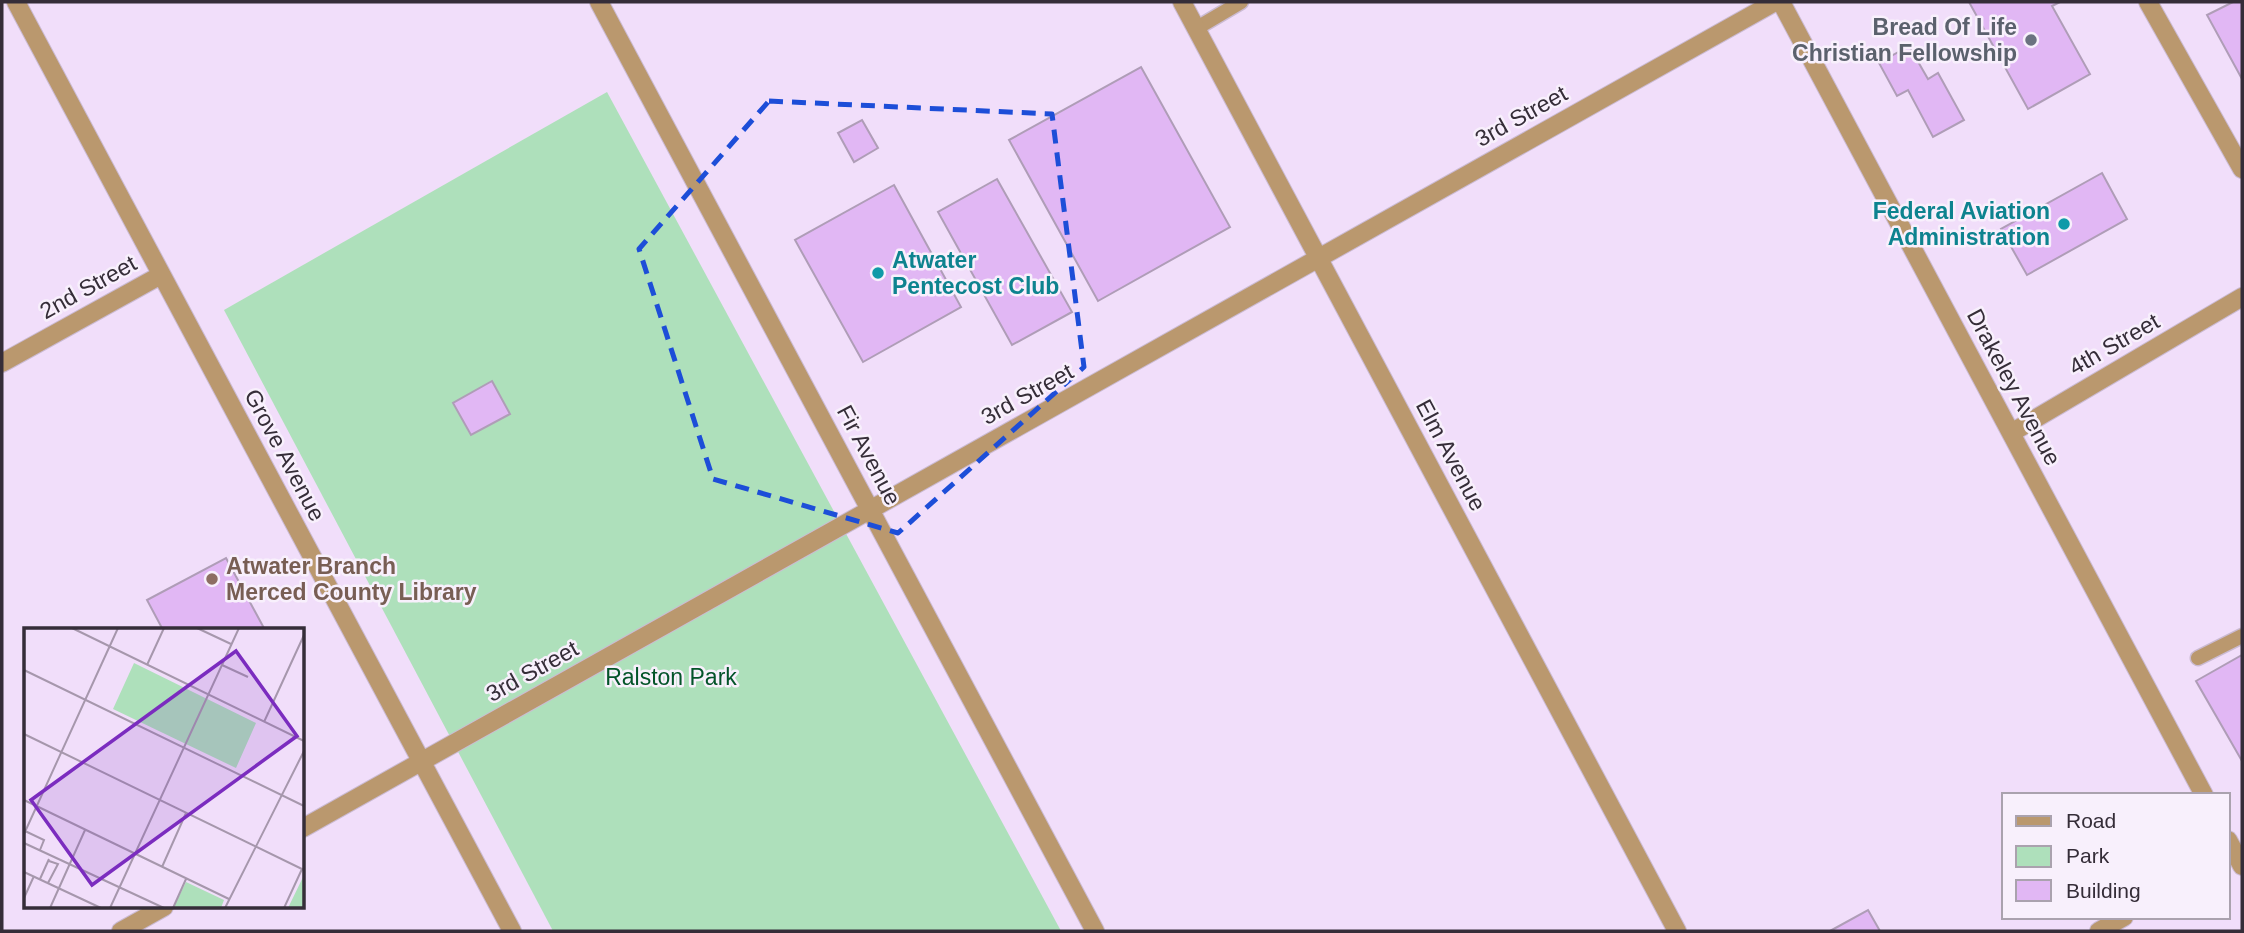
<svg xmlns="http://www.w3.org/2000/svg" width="2244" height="933" font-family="Helvetica,sans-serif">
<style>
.green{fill:#aee0bb}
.building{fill:#e1b7f4;stroke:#af9db7;stroke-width:2}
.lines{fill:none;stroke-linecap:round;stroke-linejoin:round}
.service-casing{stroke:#cbbbd3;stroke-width:17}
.minor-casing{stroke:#cbbbd3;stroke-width:20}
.service{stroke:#ba986e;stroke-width:14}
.minor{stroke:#ba986e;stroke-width:18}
.marked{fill:none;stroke:#1d4ed8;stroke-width:5;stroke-dasharray:14 9;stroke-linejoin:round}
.worship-dot{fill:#6b7280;stroke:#f8f0fc;stroke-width:2.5}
.culture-dot{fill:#0f9aa8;stroke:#f8f0fc;stroke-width:2.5}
.education-dot{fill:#8d6e63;stroke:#f8f0fc;stroke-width:2.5}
.labels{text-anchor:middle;stroke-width:5;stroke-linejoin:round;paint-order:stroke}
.worship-label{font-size:23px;font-weight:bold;fill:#5b616d;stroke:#f8f0fc;text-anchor:end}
.street-label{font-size:23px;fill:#352d38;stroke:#f8f0fc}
.culture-label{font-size:23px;font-weight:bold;fill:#0d838f;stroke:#f8f0fc;text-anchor:end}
.education-label{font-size:23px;font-weight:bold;fill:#785e54;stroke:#f8f0fc;text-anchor:start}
.park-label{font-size:23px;fill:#035429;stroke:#f8f0fc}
.inset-road{fill:none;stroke:#a697ac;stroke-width:2}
.view{fill:#7b2cbf;fill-opacity:0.15;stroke:#7b2cbf;stroke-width:3.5}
.inset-edge{fill:none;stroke:#352d38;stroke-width:3.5}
</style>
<rect width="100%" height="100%" fill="#f1defa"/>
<!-- green -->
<path class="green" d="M607 92 1061 931H553L224 310Z"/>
<!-- building -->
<path class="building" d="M1969 2H2060L2052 6 2090 74 2028 109Z
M2233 2H2242V79L2207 15Z
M1909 46 1928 79 1938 73 1964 120 1933 137 1908 90 1897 96 1879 63Z
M1141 67 1230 227 1098 301 1009 140Z
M862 120 878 148 854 162 838 133Z
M2102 173 2127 219 2027 275 2001 229Z
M997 179 1072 312 1012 345 938 212Z
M894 185 961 307 863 362 795 240Z
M492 381 510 414 471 435 453 403Z
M226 558 265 630H163L147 600Z
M2242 655V761L2196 681Z
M1868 910 1880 931H1830Z"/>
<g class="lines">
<defs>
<path id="service" d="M1197 28 1241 2
M2198 658 2242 636"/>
<path id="minor" d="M16 2 512 931
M599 2 1095 931
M1182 2 1677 931
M1781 2 2204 795
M2148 2 2242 169
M2 363 161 275
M2011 433 2242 297
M303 828 1775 2
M2228 840 2242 866
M121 931 164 907
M2099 931 2124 917"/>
</defs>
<!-- service casing -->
<use href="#service" class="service-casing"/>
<!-- minor casing -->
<use href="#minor" class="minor-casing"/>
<!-- service -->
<use href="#service" class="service"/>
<!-- minor -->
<use href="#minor" class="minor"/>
</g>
<!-- marked area -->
<path class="marked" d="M769 101 1052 114 1084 367 898 533 713 479 639 249Z"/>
<!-- markers -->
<circle class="worship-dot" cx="2031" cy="40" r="7"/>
<g class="culture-dot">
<circle cx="2064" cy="224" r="7"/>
<circle cx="878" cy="273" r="7"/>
</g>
<circle class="education-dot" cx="212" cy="579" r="7"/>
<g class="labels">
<!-- worship labels -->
<g class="worship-label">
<text x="2017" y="35">Bread Of Life<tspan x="2017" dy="26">Christian Fellowship</tspan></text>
</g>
<!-- street labels -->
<g class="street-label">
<text transform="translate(1521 116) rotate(-29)" y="8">3rd Street</text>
<text transform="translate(88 287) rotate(-29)" y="8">2nd Street</text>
<text transform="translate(2114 344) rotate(-30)" y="8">4th Street</text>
<text transform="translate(2014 387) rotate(62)" y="8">Drakeley Avenue</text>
<text transform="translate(1027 394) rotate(-29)" y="8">3rd Street</text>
<text transform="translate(285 455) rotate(62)" y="8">Grove Avenue</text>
<text transform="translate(869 455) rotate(62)" y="8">Fir Avenue</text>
<text transform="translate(1451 455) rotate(62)" y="8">Elm Avenue</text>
<text transform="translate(532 671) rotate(-29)" y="8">3rd Street</text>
</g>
<!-- culture labels -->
<g class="culture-label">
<text x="2050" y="219">Federal Aviation<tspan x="2050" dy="26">Administration</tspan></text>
<text x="892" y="268" text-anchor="start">Atwater<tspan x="892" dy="26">Pentecost Club</tspan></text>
</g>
<!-- education labels -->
<g class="education-label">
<text x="226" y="574">Atwater Branch<tspan x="226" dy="26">Merced County Library</tspan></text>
</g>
<!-- park labels -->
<g class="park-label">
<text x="671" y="685">Ralston Park</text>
</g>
</g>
<!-- overview -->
<g transform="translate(24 628)">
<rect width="280" height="280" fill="#f1defa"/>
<path d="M110 35 232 95 212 140 89 81ZM280 247V280H264ZM162 254 200 272 197 280H149Z" fill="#aee0bb"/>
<path class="inset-road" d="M48 0 280 113M173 0 207 16M123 37 140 0M198 37 224 49M0 42 280 178M240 94 280 7M0 106 280 242M0 172 205 271M1 203 20 212 16 222M0 206 94 0M0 215 140 280M138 239 162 185M0 244 77 280M16 251 25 231M24 255 34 236 25 233M0 270 10 248M26 280 61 202M86 280 215 0M149 280 162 251M201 280 280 123M260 280 278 241"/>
<path class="view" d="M212 23 273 108 68 257 7 172Z"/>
<rect width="280" height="280" class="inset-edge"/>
</g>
<!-- border -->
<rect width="2244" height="933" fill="none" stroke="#352d38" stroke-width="7"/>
<!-- legend -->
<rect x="2002" y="793" width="228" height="126" fill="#f8f0fc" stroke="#aaa2ae" stroke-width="2"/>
<rect x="2016" y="816" width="35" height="10" fill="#ba986e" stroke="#aaa2ae" stroke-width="2"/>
<text x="2066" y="828" font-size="21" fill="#352d38">Road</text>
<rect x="2016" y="846" width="35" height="21" fill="#aee0bb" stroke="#aaa2ae" stroke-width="2"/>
<text x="2066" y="863" font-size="21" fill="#352d38">Park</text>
<rect x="2016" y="880" width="35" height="21" fill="#e1b7f4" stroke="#aaa2ae" stroke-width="2"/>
<text x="2066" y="898" font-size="21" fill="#352d38">Building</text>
</svg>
